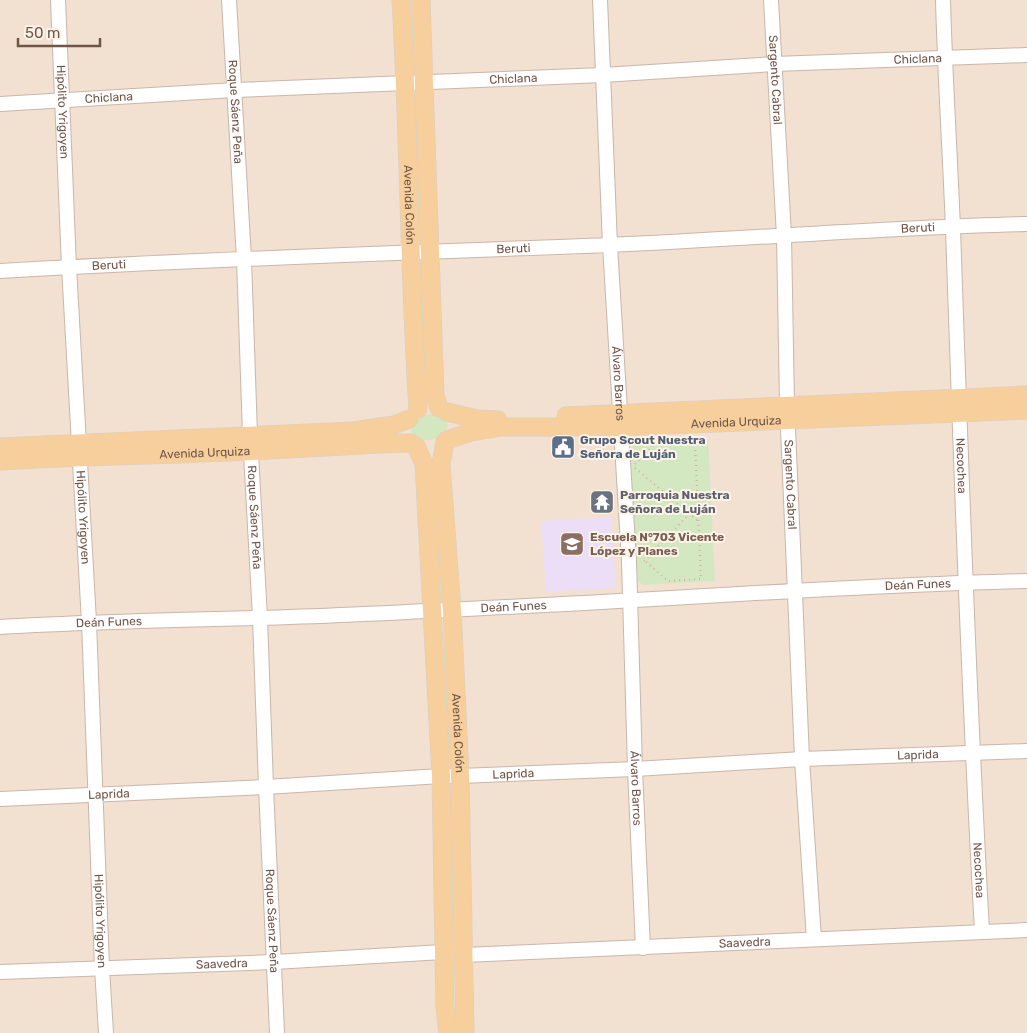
<svg xmlns="http://www.w3.org/2000/svg" width="1027" height="1033" font-family="Rubik,sans-serif">
<style>
.residential{fill:#f2e0d0}
.education{fill:#ecdef7}
.green{fill:#d3e7c1}
.lines{fill:none;stroke-linecap:round;stroke-linejoin:round}
.minor-casing{stroke:#cbb6a9;stroke-width:16}
.major-casing{stroke:#d7cfcc;stroke-width:19}
.path{stroke:#d3af9e;stroke-width:2;stroke-dasharray:1 4;stroke-linecap:butt}
.minor{stroke:#fff;stroke-width:14}
.major{stroke:#f7cf9c;stroke-width:18}
.labels{text-anchor:middle;stroke-width:4;stroke-linejoin:round;paint-order:stroke}
.street-label{font-size:12px;fill:#715549;stroke:#fef3e7}
.service-label{font-size:12px;font-weight:bold;fill:#4e5e75;stroke:#fef3e7;text-anchor:start}
.worship-label{font-size:12px;font-weight:bold;fill:#5b616d;stroke:#fef3e7;text-anchor:start}
.education-label{font-size:12px;font-weight:bold;fill:#785e54;stroke:#fef3e7;text-anchor:start}
</style>
<rect width="100%" height="100%" fill="#fbefe1"/>
<!-- residential -->
<path class="residential" d="M0 0H1027V1033H0Z"/>
<!-- education -->
<path class="education" d="M611 517 616 588 546 592 541 521Z"/>
<!-- green -->
<path class="green" d="M409 0H414L416 66H412Z
M412 102H416L421 232H417Z
M419 265H423L428 394 424 395Z
M436 414C464 425 435 448 414 437 403 417 421 415 436 414Z
M708 439 715 581 643 585 636 579 628 452 637 442Z
M434 470 443 599 439 600Z
M441 631H445L450 760H445Z
M448 796H452L456 1014Z"/>
<g class="lines">
<defs>
<g id="minor">
<path id="s1" d="M58 0 69 267 89 622 102 968 106 1033"/>
<path id="s2" d="M229 0 244 259 250 435 260 618 266 787 277 1033"/>
<path id="s3" d="M600 0 610 245 629 561 635 769 643 948"/>
<path id="s4" d="M771 0 784 236 787 405 802 759 814 939"/>
<path id="s5" d="M943 0C945 77 950 153 953 229 961 464 969 697 982 931"/>
<path id="s6" d="M0 104 235 90 603 75 774 64 1027 55"/>
<path id="s7" d="M0 271C203 259 406 253 609 245 748 239 888 227 1027 224"/>
<path id="s8" d="M0 627C86 622 172 620 258 618 334 616 410 612 485 608 666 600 846 585 1027 581"/>
<path id="s9" d="M0 799 266 787 441 776H460L635 769 802 759 1027 751"/>
<path id="s10" d="M464 955 1027 930"/>
<path id="s11" d="M0 972 274 962 443 952"/>
</g>
<g id="major">
<path id="s12" d="M401 0C409 136 409 273 418 409"/>
<path d="M421 0 435 395 439 408"/>
<path d="M447 412 477 419 498 420"/>
<path d="M566 416 1027 395"/>
<path id="s13" d="M447 440 471 432 501 427H619L1027 410"/>
<path id="s14" d="M445 442 441 464 452 610 460 776 465 1033"/>
<path d="M416 446 424 464 441 776 445 1008 448 1033"/>
<path d="M0 447 353 431 394 425 409 419"/>
<path id="s15" d="M0 461C84 456 167 455 251 451 304 449 357 444 411 443"/>
</g>
</defs>
<!-- minor casing -->
<use href="#minor" class="minor-casing"/>
<!-- major casing -->
<use href="#major" class="major-casing"/>
<!-- path -->
<path class="path" d="M635 464 654 445 695 443 701 579 668 581 645 561
M635 468 698 521
M644 561 698 505"/>
<!-- minor -->
<use href="#minor" class="minor"/>
<!-- major -->
<use href="#major" class="major"/>
</g>
<!-- icons -->
<defs>
<symbol id="civic-square" viewBox="-11 -11 22 22"><rect x="-9" y="-9" width="18" height="18" rx="4" fill="#5c6f8a" stroke="#fef3e7"/><path d="M-.6-6.5H3V-4.5H.6V-3L4-1V1h2V6H-6V1h2V-1L-.6-3ZM-1.2 2.5V6h2.4V2.5Z" fill="#fff"/></symbol>
<symbol id="temple-square" viewBox="-11 -11 22 22"><rect x="-9" y="-9" width="18" height="18" rx="4" fill="#6b7280" stroke="#fef3e7"/><path d="M0-6L5-2H3V0L6.5 2.5H4V6H1.5V3h-3V6H-4V2.5H-6.5L-3 0V-2H-5Z" fill="#fff"/></symbol>
<symbol id="school-square" viewBox="-11 -11 22 22"><rect x="-9" y="-9" width="18" height="18" rx="4" fill="#8d6e63" stroke="#fef3e7"/><path d="M0-5L7-2L0 1L-7-2ZM-4 1L0 2.5L4 1V4Q0 6-4 4Z" fill="#fff"/></symbol>
</defs>
<g fill-rule="evenodd">
<use href="#civic-square" x="549" y="433" width="28" height="28"/>
<use href="#temple-square" x="588" y="488" width="28" height="28"/>
<use href="#school-square" x="558" y="530" width="28" height="28"/>
</g>
<g class="labels">
<!-- street labels -->
<g class="street-label">
<text dy="4" stroke="none"><textPath href="#s6" startOffset="919">Chiclana</textPath></text>
<text dy="4" stroke="none"><textPath href="#s6" startOffset="514">Chiclana</textPath></text>
<text dy="4" stroke="none"><textPath href="#s4" startOffset="80">Sargento Cabral</textPath></text>
<text dy="4" stroke="none"><textPath href="#s6" startOffset="109">Chiclana</textPath></text>
<text dy="4" stroke="none"><textPath href="#s1" startOffset="112">Hipólito Yrigoyen</textPath></text>
<text dy="4" stroke="none"><textPath href="#s2" startOffset="112">Roque Sáenz Peña</textPath></text>
<text dy="4" stroke="none"><textPath href="#s12" startOffset="205">Avenida Colón</textPath></text>
<text dy="4" stroke="none"><textPath href="#s7" startOffset="919">Beruti</textPath></text>
<text dy="4" stroke="none"><textPath href="#s7" startOffset="514">Beruti</textPath></text>
<text dy="4" stroke="none"><textPath href="#s7" startOffset="109">Beruti</textPath></text>
<text dy="4" stroke="none"><textPath href="#s3" startOffset="384">Álvaro Barros</textPath></text>
<text dy="4" stroke="none"><textPath href="#s13" startOffset="291">Avenida Urquiza</textPath></text>
<text dy="4" stroke="none"><textPath href="#s15" startOffset="205">Avenida Urquiza</textPath></text>
<text dy="4" stroke="none"><textPath href="#s5" startOffset="466">Necochea</textPath></text>
<text dy="4" stroke="none"><textPath href="#s4" startOffset="485">Sargento Cabral</textPath></text>
<text dy="4" stroke="none"><textPath href="#s1" startOffset="518">Hipólito Yrigoyen</textPath></text>
<text dy="4" stroke="none"><textPath href="#s2" startOffset="518">Roque Sáenz Peña</textPath></text>
<text dy="4" stroke="none"><textPath href="#s8" startOffset="919">Deán Funes</textPath></text>
<text dy="4" stroke="none"><textPath href="#s8" startOffset="514">Deán Funes</textPath></text>
<text dy="4" stroke="none"><textPath href="#s8" startOffset="109">Deán Funes</textPath></text>
<text dy="4" stroke="none"><textPath href="#s14" startOffset="292">Avenida Colón</textPath></text>
<text dy="4" stroke="none"><textPath href="#s9" startOffset="919">Laprida</textPath></text>
<text dy="4" stroke="none"><textPath href="#s9" startOffset="514">Laprida</textPath></text>
<text dy="4" stroke="none"><textPath href="#s3" startOffset="789">Álvaro Barros</textPath></text>
<text dy="4" stroke="none"><textPath href="#s9" startOffset="109">Laprida</textPath></text>
<text dy="4" stroke="none"><textPath href="#s5" startOffset="871">Necochea</textPath></text>
<text dy="4" stroke="none"><textPath href="#s1" startOffset="922">Hipólito Yrigoyen</textPath></text>
<text dy="4" stroke="none"><textPath href="#s2" startOffset="922">Roque Sáenz Peña</textPath></text>
<text dy="4" stroke="none"><textPath href="#s10" startOffset="281">Saavedra</textPath></text>
<text dy="4" stroke="none"><textPath href="#s11" startOffset="222">Saavedra</textPath></text>
</g>
<!-- service labels -->
<g class="service-label">
<text x="580" y="444">Grupo Scout Nuestra<tspan x="580" dy="14">Señora de Luján</tspan></text>
</g>
<!-- worship labels -->
<g class="worship-label">
<text x="620" y="499">Parroquia Nuestra<tspan x="620" dy="14">Señora de Luján</tspan></text>
</g>
<!-- education labels -->
<g class="education-label">
<text x="590" y="541">Escuela N°703 Vicente<tspan x="590" dy="14">López y Planes</tspan></text>
</g>
</g>
<!-- scale -->
<path d="M18 38v8h82v-8" fill="none" stroke="#715549" stroke-width="2.5"/>
<text x="25" y="38" font-size="15" fill="#715549" stroke="#fef3e7" stroke-width="4" paint-order="stroke">50 m</text>
</svg>
